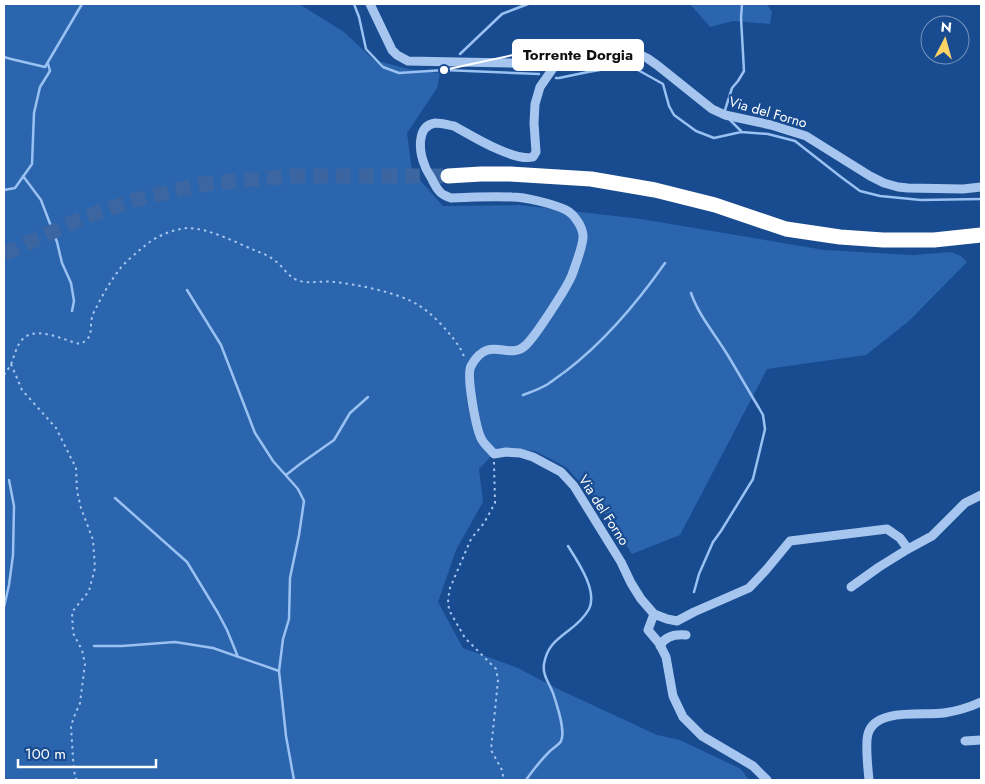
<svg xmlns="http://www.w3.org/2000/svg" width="985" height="784" font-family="Jost,sans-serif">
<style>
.green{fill:#2b65ae}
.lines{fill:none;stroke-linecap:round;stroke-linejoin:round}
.stream{stroke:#99c1f2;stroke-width:2.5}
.highway-tunnel{stroke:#3b66a1;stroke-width:15;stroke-dasharray:15 8;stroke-linecap:butt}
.path{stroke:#a6c6ef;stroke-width:2;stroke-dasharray:2.5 4;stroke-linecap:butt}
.minor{stroke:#a6c6ef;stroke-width:9}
.highway{stroke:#fff;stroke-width:15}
.labels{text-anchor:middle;stroke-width:4.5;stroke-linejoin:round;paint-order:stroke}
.street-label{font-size:14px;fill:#fff;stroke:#184b90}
.leader{fill:none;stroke:#fff;stroke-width:2}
.callout-dot{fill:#fff;stroke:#184b90;stroke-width:2}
.callout{fill:#fff;stroke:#fff;stroke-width:2}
.callout-label{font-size:15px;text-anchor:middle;font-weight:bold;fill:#111}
</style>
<rect width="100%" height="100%" fill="#184b90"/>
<!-- green -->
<path class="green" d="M4 4H299L344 32 374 60 408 69 440 73 437 88 407 133 412 171 443 206 520 205 641 219 824 250 913 255 950 252 961 256 967 262 909 321 866 355 767 369 680 535 632 554 594 498 566 467 535 451 499 448 479 469 483 502 456 550 438 602 463 648 518 668 558 689 657 735 680 740 741 769 749 780H4Z
M690 4H767L772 12 770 24 733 21 710 27Z"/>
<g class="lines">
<!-- stream -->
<path class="stream" d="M354 4 359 17 366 49 383 67 399 73 444 70 539 74
M460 54 502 14 528 4
M4 57 11 59 45 67 82 4
M556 78H559L588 72 629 65 663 84 669 106 674 115 696 131 714 138 741 132 768 134 795 141 841 177 860 191 880 196 921 200 981 199
M725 110 732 88 738 81 744 71 741 18 742 4
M730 120 741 131
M23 176 41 200 57 242 62 263 71 283 74 301 72 311
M4 190 15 188 32 164 34 113 40 87 50 71 48 64
M187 290 221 345 255 433 273 461 298 489 304 501 299 535 290 578 289 619 283 639 279 671 286 736 294 780
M691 293C699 316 715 334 727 354 738 372 748 390 759 408L763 415 765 429 753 479 721 531 713 542 699 574 694 592
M523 395C531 392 540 389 548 384 554 380 560 375 566 371 605 341 637 303 665 263
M286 475 300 464 334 440 350 413 368 397
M115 498 187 562 218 613 227 630 238 657
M4 607 9 585 13 555 14 506 9 480
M94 646H122L175 642 213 648 279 671
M526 780C533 770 541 760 550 751 553 748 560 744 561 741 566 731 557 706 554 696 551 685 542 676 544 664 547 647 555 641 568 631 576 625 584 618 589 609 598 591 578 562 568 546"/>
<!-- highway-tunnel -->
<path class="highway-tunnel" d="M4 254 80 219 135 200 203 184 294 176H448"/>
<!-- path -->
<path class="path" d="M11 364 22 390 56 428 76 468 77 491 81 508 93 540 95 568 89 591 72 612 73 633 82 650 85 664 80 703 74 717 71 726 73 759 75 777 77 780
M4 375C7 371 10 366 12 362 14 356 16 349 19 344 31 322 62 340 80 344 97 336 87 326 94 312 101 298 109 283 119 270 125 262 134 255 141 249 147 244 153 239 160 236 168 232 180 228 189 228 210 229 235 242 254 250 261 253 268 255 274 260 283 266 287 276 297 280 309 285 321 280 334 282 356 284 400 293 418 305 431 312 450 333 458 345 461 349 463 354 465 359
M494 462 495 503 484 523 471 539 450 588 448 599 449 610 465 638 496 669 498 680 491 750 502 770 503 776V780"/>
<!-- minor -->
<path class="minor" d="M370 4 392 50 397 55 408 61 556 64 596 55 626 51H632L647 58 657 65 712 109 725 115 771 125 806 136 870 176 884 183 898 187 908 188 963 189 981 187
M556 64 540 87 535 104 534 123 536 152 533 157C514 162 472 136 454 126 448 125 442 123 435 123 416 126 419 152 425 166 426 170 430 175 432 179 435 185 438 192 444 195 446 196 448 197 451 198 471 197 491 196 512 197 525 197 554 204 566 210 574 214 582 226 583 235 584 244 575 266 572 275 566 289 557 301 549 314 542 324 535 336 526 345 509 362 489 333 471 366 466 375 476 430 482 440 485 445 490 449 494 454L506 452 520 453 533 457 561 472 574 486 621 562 631 583 641 599 654 614 667 619 677 621 694 612 749 588 766 570 790 541 887 529 900 538 908 549
M851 587 879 567 908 549 932 536 965 503 981 495
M654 614 648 630 659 643 666 657 673 696 683 717 702 736 753 766 767 780
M660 646C665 636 675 634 686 635
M965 741 981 740
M869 780C868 769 865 744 868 734 875 707 924 716 944 713 957 711 970 707 981 702"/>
<!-- highway -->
<path class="highway" d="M448 176 481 174H510L591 179 655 190 715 205 786 229 840 237 883 240H934L981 235"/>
</g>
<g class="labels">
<!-- street labels -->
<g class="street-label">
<text transform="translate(768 112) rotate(16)" y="5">Via del Forno</text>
<text transform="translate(604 510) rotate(57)" y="5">Via del Forno</text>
</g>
</g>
<!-- callouts -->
<path class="leader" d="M444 70L513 55"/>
<circle class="callout-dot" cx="444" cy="70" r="5"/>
<rect class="callout" x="513" y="40" width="130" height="30" rx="5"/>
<g class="callout-label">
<text x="578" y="60">Torrente Dorgia</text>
</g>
<!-- border -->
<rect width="985" height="784" fill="none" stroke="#ffffff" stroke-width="10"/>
<!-- north arrow -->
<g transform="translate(945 40) rotate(6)"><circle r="24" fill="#184b90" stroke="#7493bc"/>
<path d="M0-4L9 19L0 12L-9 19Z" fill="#ffd464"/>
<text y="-8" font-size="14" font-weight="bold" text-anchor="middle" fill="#ffffff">N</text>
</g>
<!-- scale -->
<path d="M18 759v8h138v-8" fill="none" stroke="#ffffff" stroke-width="2.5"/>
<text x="25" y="759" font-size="15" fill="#ffffff" stroke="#184b90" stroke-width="4" paint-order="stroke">100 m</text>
</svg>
